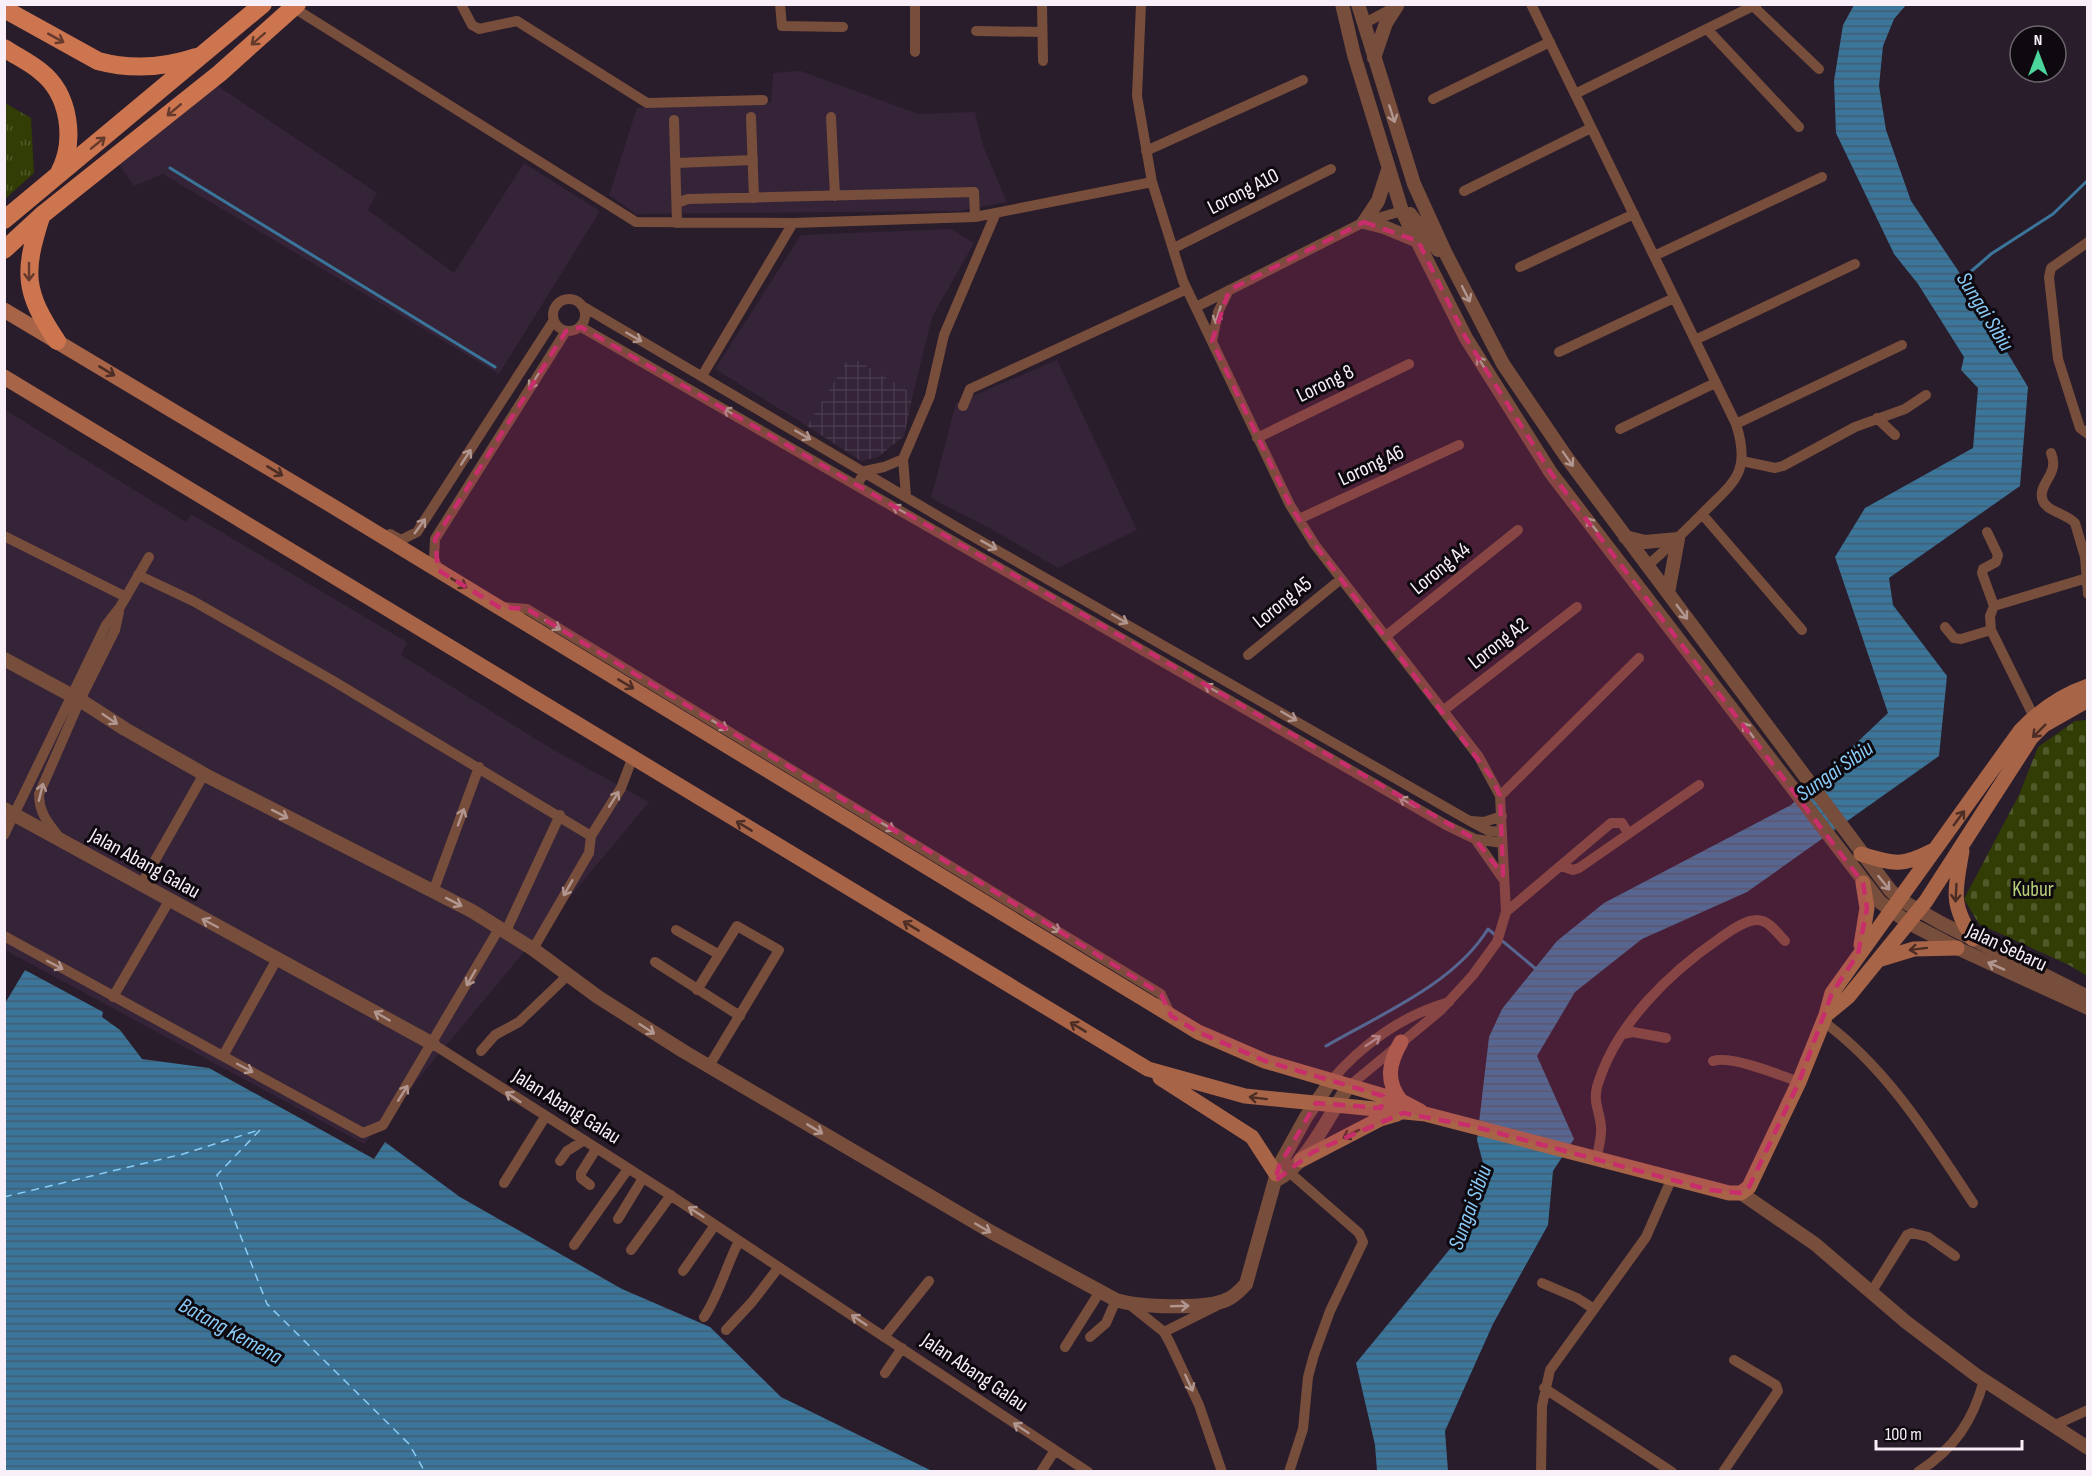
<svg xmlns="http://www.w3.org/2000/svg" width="2092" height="1476" font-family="'Sofia Sans Condensed',sans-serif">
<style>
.built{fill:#352438}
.industrial{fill:url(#industrial-grid)}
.grass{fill:url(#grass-tufts)}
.cemetery{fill:url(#cemetery-stones)}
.water{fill:url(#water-rules)}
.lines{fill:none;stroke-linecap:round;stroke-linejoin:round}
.stream{stroke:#3b759a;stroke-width:3}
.ferry{stroke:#8accf8;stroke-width:1.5;stroke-dasharray:8 6;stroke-linecap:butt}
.minor{stroke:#774d3b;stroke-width:10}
.tertiary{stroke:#774d3b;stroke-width:14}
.secondary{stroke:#a86447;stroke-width:15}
.primary{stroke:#cd754f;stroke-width:18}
.oneway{stroke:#643a2c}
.oneway2{stroke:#b19690}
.oneway3{stroke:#4c2d25}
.marked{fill:#c72e6b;fill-opacity:0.2;stroke:#c72e6b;stroke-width:4.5;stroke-dasharray:12 8;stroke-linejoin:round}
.labels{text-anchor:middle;stroke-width:6;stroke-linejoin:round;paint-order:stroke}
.street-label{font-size:21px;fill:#f8eff9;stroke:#0e090f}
.park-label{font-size:21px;fill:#b8d07a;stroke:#0e090f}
.water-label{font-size:22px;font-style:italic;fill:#8accf8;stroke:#0e090f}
</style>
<defs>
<pattern id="industrial-grid" width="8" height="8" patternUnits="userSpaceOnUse" patternTransform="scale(1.5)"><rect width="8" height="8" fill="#352438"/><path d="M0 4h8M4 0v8" fill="none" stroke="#49394c"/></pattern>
<pattern id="grass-tufts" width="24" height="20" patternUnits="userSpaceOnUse" patternTransform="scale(1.5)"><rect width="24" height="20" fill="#313d05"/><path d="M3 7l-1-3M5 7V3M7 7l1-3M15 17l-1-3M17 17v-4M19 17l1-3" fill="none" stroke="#50592a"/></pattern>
<pattern id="cemetery-stones" width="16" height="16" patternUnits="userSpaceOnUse" patternTransform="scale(1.5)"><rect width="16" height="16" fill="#313d05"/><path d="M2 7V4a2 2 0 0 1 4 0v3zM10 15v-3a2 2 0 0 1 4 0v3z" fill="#50592a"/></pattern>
<pattern id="water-rules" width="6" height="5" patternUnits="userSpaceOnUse" patternTransform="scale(1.5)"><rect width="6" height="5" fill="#3b759a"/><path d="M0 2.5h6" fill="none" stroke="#425e72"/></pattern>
</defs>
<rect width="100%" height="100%" fill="#291c2b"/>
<!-- built -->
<path class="built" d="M801 71 918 114 975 112 983 146 1007 202 959 211 636 214 609 195 637 108 771 102 773 73Z
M218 86 377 193 368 210 454 273 524 163 600 211 499 374 163 174 134 186 119 164Z
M951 229 974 243 932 317 913 394 850 356 807 426 715 369 801 235Z
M1057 360 1137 530 1058 568 993 530 931 498 956 403Z
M4 409 186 522 191 514 407 642 401 655 552 749 649 802 364 1144 5 950Z"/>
<!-- industrial -->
<path class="industrial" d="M850 356 913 394 904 436 878 457 861 461 807 426Z"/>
<!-- grass -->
<path class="grass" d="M5 103 31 118 34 173 5 199Z"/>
<!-- cemetery -->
<path class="cemetery" d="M2087 720H2088L2087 976 2069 965 1979 924 1964 899 2019 795 2038 747 2075 721Z"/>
<!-- water -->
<path class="water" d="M1854 5H1906L1894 19 1883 46 1879 86 1886 130 1911 201 1957 269 2028 387 2020 486 1889 578 1893 605 1947 676 1939 756 1747 892 1642 939 1575 992 1537 1056 1574 1139 1553 1171 1548 1225 1493 1324 1445 1431 1448 1471H1377L1375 1445 1356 1363 1473 1221 1483 1163 1477 1140 1489 1037 1502 1009 1557 941 1604 903 1791 805 1888 713 1835 557 1865 508 1973 448 1978 388 1961 370 1964 357 1918 284 1894 254 1836 133 1834 81 1843 25Z
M25 970 103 1012 102 1017 120 1030 142 1059 209 1068 374 1159 385 1142 460 1197 622 1289 710 1327 781 1397 932 1471H5L4 1005Z"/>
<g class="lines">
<!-- stream -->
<path class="stream" d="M170 168 495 367
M1960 281 1991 254 2053 214 2088 180
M1326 1046C1381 1014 1454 984 1488 929L1536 969"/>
<!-- ferry -->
<path class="ferry" d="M260 1130 217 1175 267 1304 409 1444 425 1472
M4 1197 183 1154 259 1130"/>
<!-- minor -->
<path class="minor" d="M461 4 472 25 479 29 517 21 647 103 763 100
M780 4 782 26 843 27
M915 4V52
M1042 4 1043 61
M1141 4 1137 96 1152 182
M1531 4 1736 424C1752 474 1733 482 1702 514 1684 532 1667 549 1648 565
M1753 6 1819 69
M294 8 636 222 793 223 975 217 1152 182 1183 281 1290 505 1315 545 1479 757 1500 796 1506 912 1497 942 1473 975 1441 1010 1348 1087
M1363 24 1397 6
M1707 29 1799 127
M976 31 1042 32
M1575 94 1757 4
M1433 99 1550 42
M751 117 754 198
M831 117 835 196
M674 120 677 223
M1146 151 1303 80
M676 163 753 160
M1464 191 1591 128
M677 203 688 199 974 192 975 217
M2088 242 2051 268 2049 277 2058 359 2080 428 2088 434
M1174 248 1331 169
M1654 256 1822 177
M1520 267 1634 214
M553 315a16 16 0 1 1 32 0a16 16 0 1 1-32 0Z
M584 307 965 532 1468 820 1489 831 1502 832
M1196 307 1364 222 1402 211
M581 327 1446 825 1475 839 1502 843
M1695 340 1855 264
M1212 341 1218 312 1229 290
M1559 352 1674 298
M702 376 793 223
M963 406 970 389 1187 289
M1877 418 1895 435
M1736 424 1902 345
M1620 429 1715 383
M1257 438 1409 364
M2051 453C2060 474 2039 482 2042 498 2044 511 2066 513 2075 523L2085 557 2088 594
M1742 461 1775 468 1783 466 1855 427 1905 409 1926 395
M857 485 865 471 884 467 903 459
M906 496 903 459 930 396 944 335 995 215
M1702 514 1802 630
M1299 519 1459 445
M1987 532 1998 555 1996 562 1983 569 1982 573 1994 606
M390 534 401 540 417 532 554 320
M4 536 126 597
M438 570 434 558 435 539 566 331
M138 575 193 601 330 679 591 836
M502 607 527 609 1161 994 1171 1016
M1945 627 1954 638 1961 639 1991 630
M1386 636 1518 530
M1248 655 1341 579
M1444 710 1577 607
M2034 717 1991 630 1990 616 1994 606 2087 578
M1500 796 1639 658
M1471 821 1484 822 1502 816
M4 835 106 625 120 607 149 557
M59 837C48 823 39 813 39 794L80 700 115 630 119 612
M1475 839 1503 879
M1561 866 1573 870 1579 868 1699 785
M141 885 204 774
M433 892 479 767
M1506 912 1611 823H1622L1628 833
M676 930 718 954
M506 931 560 815
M4 936 363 1133 383 1125 500 927
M533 949 589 853 591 836 621 788 632 759
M655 962 740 1016
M697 990 737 926 779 950 709 1066
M113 997 169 901
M1824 1022C1888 1069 1930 1138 1973 1203
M1623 1034 1633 1032 1666 1038
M433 1044 667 1193 1088 1472
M481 1051 495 1035 519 1022 567 976
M223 1056 277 959
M1713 1061C1731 1055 1780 1075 1799 1082
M1331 1081C1361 1045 1403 1015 1449 1002
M1597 1158C1598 1148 1602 1137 1601 1127 1600 1112 1593 1102 1597 1087 1615 1025 1669 973 1720 938 1730 931 1745 920 1757 920 1769 920 1778 934 1785 941
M560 1161 567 1151 583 1141
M504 1183 545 1117
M590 1185 581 1178V1173L596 1149
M618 1219 643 1178
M574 1245 628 1169
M631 1250 671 1195
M683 1271 715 1225
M1542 1283 1577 1298 1594 1309
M1872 1291 1907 1235 1912 1233 1928 1237 1955 1256
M1129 1304 1164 1332 1170 1343 1199 1405 1222 1472
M704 1317C719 1295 726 1266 739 1241
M726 1330 752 1302 779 1267
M1164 1332 1218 1305
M884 1337 929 1281
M1090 1337 1106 1323 1116 1300
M1065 1347 1099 1293
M885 1373 902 1348
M1544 1388 1672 1472
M2055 1425 2088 1410
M1041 1472 1055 1450
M1289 1472 1303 1429 1308 1377 1314 1355 1330 1311 1363 1242 1359 1233 1289 1172
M1541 1472 1542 1406 1550 1370 1646 1237 1671 1180
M1723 1472 1778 1391 1776 1385 1734 1360
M1918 1472C1954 1449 1973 1421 1984 1380"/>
<!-- tertiary -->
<path class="tertiary" d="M1342 4 1354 55 1402 211 1466 338 1551 473 1880 902 1909 923 1957 948 2088 1008
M1358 4 1414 184 1445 252 1503 364 1567 458 1890 890 1899 899 1941 923 2088 997
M1374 58 1386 23 1397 6 1394 4
M1388 170 1378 201 1364 222 1384 227 1418 241
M1410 214 1438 250
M1625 537 1645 542 1678 539 1668 593
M4 659 80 700 125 729 209 777 472 911 533 949 598 997 683 1051 993 1233 1116 1300C1138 1307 1208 1310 1228 1299 1235 1296 1240 1290 1246 1284L1279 1166 1306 1117 1331 1081
M4 809 433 1044
M1275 1181C1306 1166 1329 1115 1348 1087
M1741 1193 1815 1244 1906 1322 1976 1375 2088 1448"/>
<!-- secondary -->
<path class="secondary" d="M4 310 334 507 1198 1032 1265 1061 1401 1101 1420 1111
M4 377 1148 1069 1245 1096 1425 1114 1729 1193H1741L1749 1187 1799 1082 1826 1015 1832 993 2020 731C2039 711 2062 695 2088 686
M1962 851C1955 892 1950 903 1973 939
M1861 854C1894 864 1901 867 1932 851
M1861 945 1867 908 1863 883
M1881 959 1914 949 1957 948
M1826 1015 1848 997 1926 901 2031 738 2044 725 2088 700
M1160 1078 1252 1137 1276 1174
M1401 1101C1385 1081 1389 1063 1401 1042
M1301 1160 1380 1119 1397 1114"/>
<!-- primary -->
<path class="primary" d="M4 9 98 61C131 70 163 68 196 57
M4 48C16 56 29 62 40 71 70 94 76 141 59 173
M41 217C23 273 24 292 57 341
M4 220 263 4
M4 250 42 215 220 73 297 4"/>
</g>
<!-- one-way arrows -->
<defs><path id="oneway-shaft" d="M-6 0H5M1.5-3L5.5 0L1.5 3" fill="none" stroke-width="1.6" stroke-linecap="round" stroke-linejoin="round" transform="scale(1.5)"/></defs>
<g class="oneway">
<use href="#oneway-shaft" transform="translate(56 38) rotate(29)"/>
<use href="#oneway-shaft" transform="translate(258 39) rotate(139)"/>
<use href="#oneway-shaft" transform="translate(174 110) rotate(140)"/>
<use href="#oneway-shaft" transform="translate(98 143) rotate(-39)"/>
<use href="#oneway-shaft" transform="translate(29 272) rotate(90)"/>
</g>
<g class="oneway2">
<use href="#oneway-shaft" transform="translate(1392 114) rotate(72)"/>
<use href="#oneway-shaft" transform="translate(1466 294) rotate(63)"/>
<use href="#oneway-shaft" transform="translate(1218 315) rotate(107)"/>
<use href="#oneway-shaft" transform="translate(634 337) rotate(30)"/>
<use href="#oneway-shaft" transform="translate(1482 364) rotate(-122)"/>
<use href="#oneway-shaft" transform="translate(534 381) rotate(122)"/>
<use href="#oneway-shaft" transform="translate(731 413) rotate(-150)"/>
<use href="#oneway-shaft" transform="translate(803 435) rotate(30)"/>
<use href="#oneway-shaft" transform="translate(466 457) rotate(-57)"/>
<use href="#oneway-shaft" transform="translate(1568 459) rotate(55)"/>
<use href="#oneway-shaft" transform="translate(900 510) rotate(-150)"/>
<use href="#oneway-shaft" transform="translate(1592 525) rotate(-128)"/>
<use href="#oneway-shaft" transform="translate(420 526) rotate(-54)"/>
<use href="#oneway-shaft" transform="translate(989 545) rotate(29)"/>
<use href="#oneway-shaft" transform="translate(1682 612) rotate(53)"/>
<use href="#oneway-shaft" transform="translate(1120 619) rotate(30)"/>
<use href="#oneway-shaft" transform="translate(553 625) rotate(31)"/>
<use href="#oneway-shaft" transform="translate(1212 689) rotate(-150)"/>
<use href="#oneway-shaft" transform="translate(1289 716) rotate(30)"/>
<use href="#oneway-shaft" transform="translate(110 719) rotate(34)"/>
<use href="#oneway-shaft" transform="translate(720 725) rotate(31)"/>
<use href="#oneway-shaft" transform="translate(1748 730) rotate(-127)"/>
<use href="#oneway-shaft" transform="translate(41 792) rotate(-76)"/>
<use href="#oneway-shaft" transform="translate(614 799) rotate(-58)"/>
<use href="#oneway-shaft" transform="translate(1407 802) rotate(-150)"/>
<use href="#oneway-shaft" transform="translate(280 814) rotate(27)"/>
<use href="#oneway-shaft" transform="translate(461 817) rotate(-70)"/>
<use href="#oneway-shaft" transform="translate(887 826) rotate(31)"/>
<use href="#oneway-shaft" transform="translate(1884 883) rotate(51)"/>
<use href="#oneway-shaft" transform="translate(568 888) rotate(120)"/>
<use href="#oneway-shaft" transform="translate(454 902) rotate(27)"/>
<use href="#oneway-shaft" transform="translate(210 923) rotate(-152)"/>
<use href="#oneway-shaft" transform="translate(1053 927) rotate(32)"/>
<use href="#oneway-shaft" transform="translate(55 965) rotate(28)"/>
<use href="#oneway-shaft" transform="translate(1996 966) rotate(-156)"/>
<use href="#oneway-shaft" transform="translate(471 978) rotate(120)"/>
<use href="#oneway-shaft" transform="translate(382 1016) rotate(-150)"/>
<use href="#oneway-shaft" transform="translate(647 1029) rotate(33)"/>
<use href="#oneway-shaft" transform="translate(1373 1041) rotate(-34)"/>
<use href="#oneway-shaft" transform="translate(245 1068) rotate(28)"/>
<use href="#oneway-shaft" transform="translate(403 1093) rotate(-58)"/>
<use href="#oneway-shaft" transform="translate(513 1097) rotate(-147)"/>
<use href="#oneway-shaft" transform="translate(815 1129) rotate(31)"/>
<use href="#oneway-shaft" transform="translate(696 1212) rotate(-147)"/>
<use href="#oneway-shaft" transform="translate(983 1228) rotate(30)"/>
<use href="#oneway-shaft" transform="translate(1180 1306) rotate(-2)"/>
<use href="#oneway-shaft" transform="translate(859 1320) rotate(-146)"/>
<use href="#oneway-shaft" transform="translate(1189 1383) rotate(65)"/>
<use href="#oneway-shaft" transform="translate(1021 1428) rotate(-146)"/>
</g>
<g class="oneway3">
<use href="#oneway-shaft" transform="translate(107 371) rotate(31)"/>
<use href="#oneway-shaft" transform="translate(275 471) rotate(31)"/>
<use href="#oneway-shaft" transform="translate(459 583) rotate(31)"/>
<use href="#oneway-shaft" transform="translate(626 684) rotate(31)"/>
<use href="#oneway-shaft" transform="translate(2039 731) rotate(135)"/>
<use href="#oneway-shaft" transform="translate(1959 818) rotate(-54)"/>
<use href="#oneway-shaft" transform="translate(744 826) rotate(-149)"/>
<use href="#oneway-shaft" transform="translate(1956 893) rotate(93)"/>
<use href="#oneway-shaft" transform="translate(911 926) rotate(-149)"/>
<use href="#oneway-shaft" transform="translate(1918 949) rotate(173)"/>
<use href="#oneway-shaft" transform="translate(1078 1027) rotate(-149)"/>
<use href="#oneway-shaft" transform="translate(1258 1098) rotate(-173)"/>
<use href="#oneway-shaft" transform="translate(1351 1134) rotate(153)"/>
</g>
<!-- marked area -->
<path class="marked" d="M1364 222 1418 241 1466 338 1551 473 1863 883 1867 908 1858 954 1832 993 1799 1082 1749 1187 1741 1193 1710 1190 1472 1126 1403 1113 1313 1152 1275 1181 1279 1166 1316 1103 1381 1108 1383 1096 1265 1061 1198 1032 1171 1016 1161 994 937 856 527 609 499 607 438 570 435 539 566 331 581 327 1475 839 1503 875 1500 796 1492 778 1315 545 1290 505 1212 341 1229 290Z"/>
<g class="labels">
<!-- street labels -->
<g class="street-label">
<text transform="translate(1243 191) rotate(-27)" y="7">Lorong A10</text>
<text transform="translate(1325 383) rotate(-26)" y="7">Lorong 8</text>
<text transform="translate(1371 465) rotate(-25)" y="7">Lorong A6</text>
<text transform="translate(1440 568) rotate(-39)" y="7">Lorong A4</text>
<text transform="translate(1282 602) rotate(-39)" y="7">Lorong A5</text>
<text transform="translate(1498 643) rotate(-38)" y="7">Lorong A2</text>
<text transform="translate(145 863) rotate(29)" y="7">Jalan Abang Galau</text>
<text transform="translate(2007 947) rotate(25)" y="7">Jalan Sebaru</text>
<text transform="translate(567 1106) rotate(32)" y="7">Jalan Abang Galau</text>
<text transform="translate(975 1372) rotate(34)" y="7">Jalan Abang Galau</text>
</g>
<!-- park labels -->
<g class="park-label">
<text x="2033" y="896">Kubur</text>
</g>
<!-- water labels -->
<g class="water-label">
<text transform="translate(1986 311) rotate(58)" y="8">Sungai Sibiu</text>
<text transform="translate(1834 770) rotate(-35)" y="8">Sungai Sibiu</text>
<text transform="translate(1469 1207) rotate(-70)" y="8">Sungai Sibiu</text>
<text transform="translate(231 1330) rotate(29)" y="8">Batang Kemena</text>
</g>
</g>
<!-- border -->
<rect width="2092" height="1476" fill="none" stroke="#f8eff9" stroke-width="12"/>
<!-- north arrow -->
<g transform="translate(2038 54)"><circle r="28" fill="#0e090f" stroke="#6c656d" stroke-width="1.5"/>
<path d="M0-4.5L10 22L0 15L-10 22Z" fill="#4bd49b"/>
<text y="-9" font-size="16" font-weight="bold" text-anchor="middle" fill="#f8eff9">N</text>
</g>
<!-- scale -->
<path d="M1876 1440v9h146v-9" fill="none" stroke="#f8eff9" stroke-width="3"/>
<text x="1885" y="1440" font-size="18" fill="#f8eff9" stroke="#0e090f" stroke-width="4.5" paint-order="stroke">100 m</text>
</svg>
